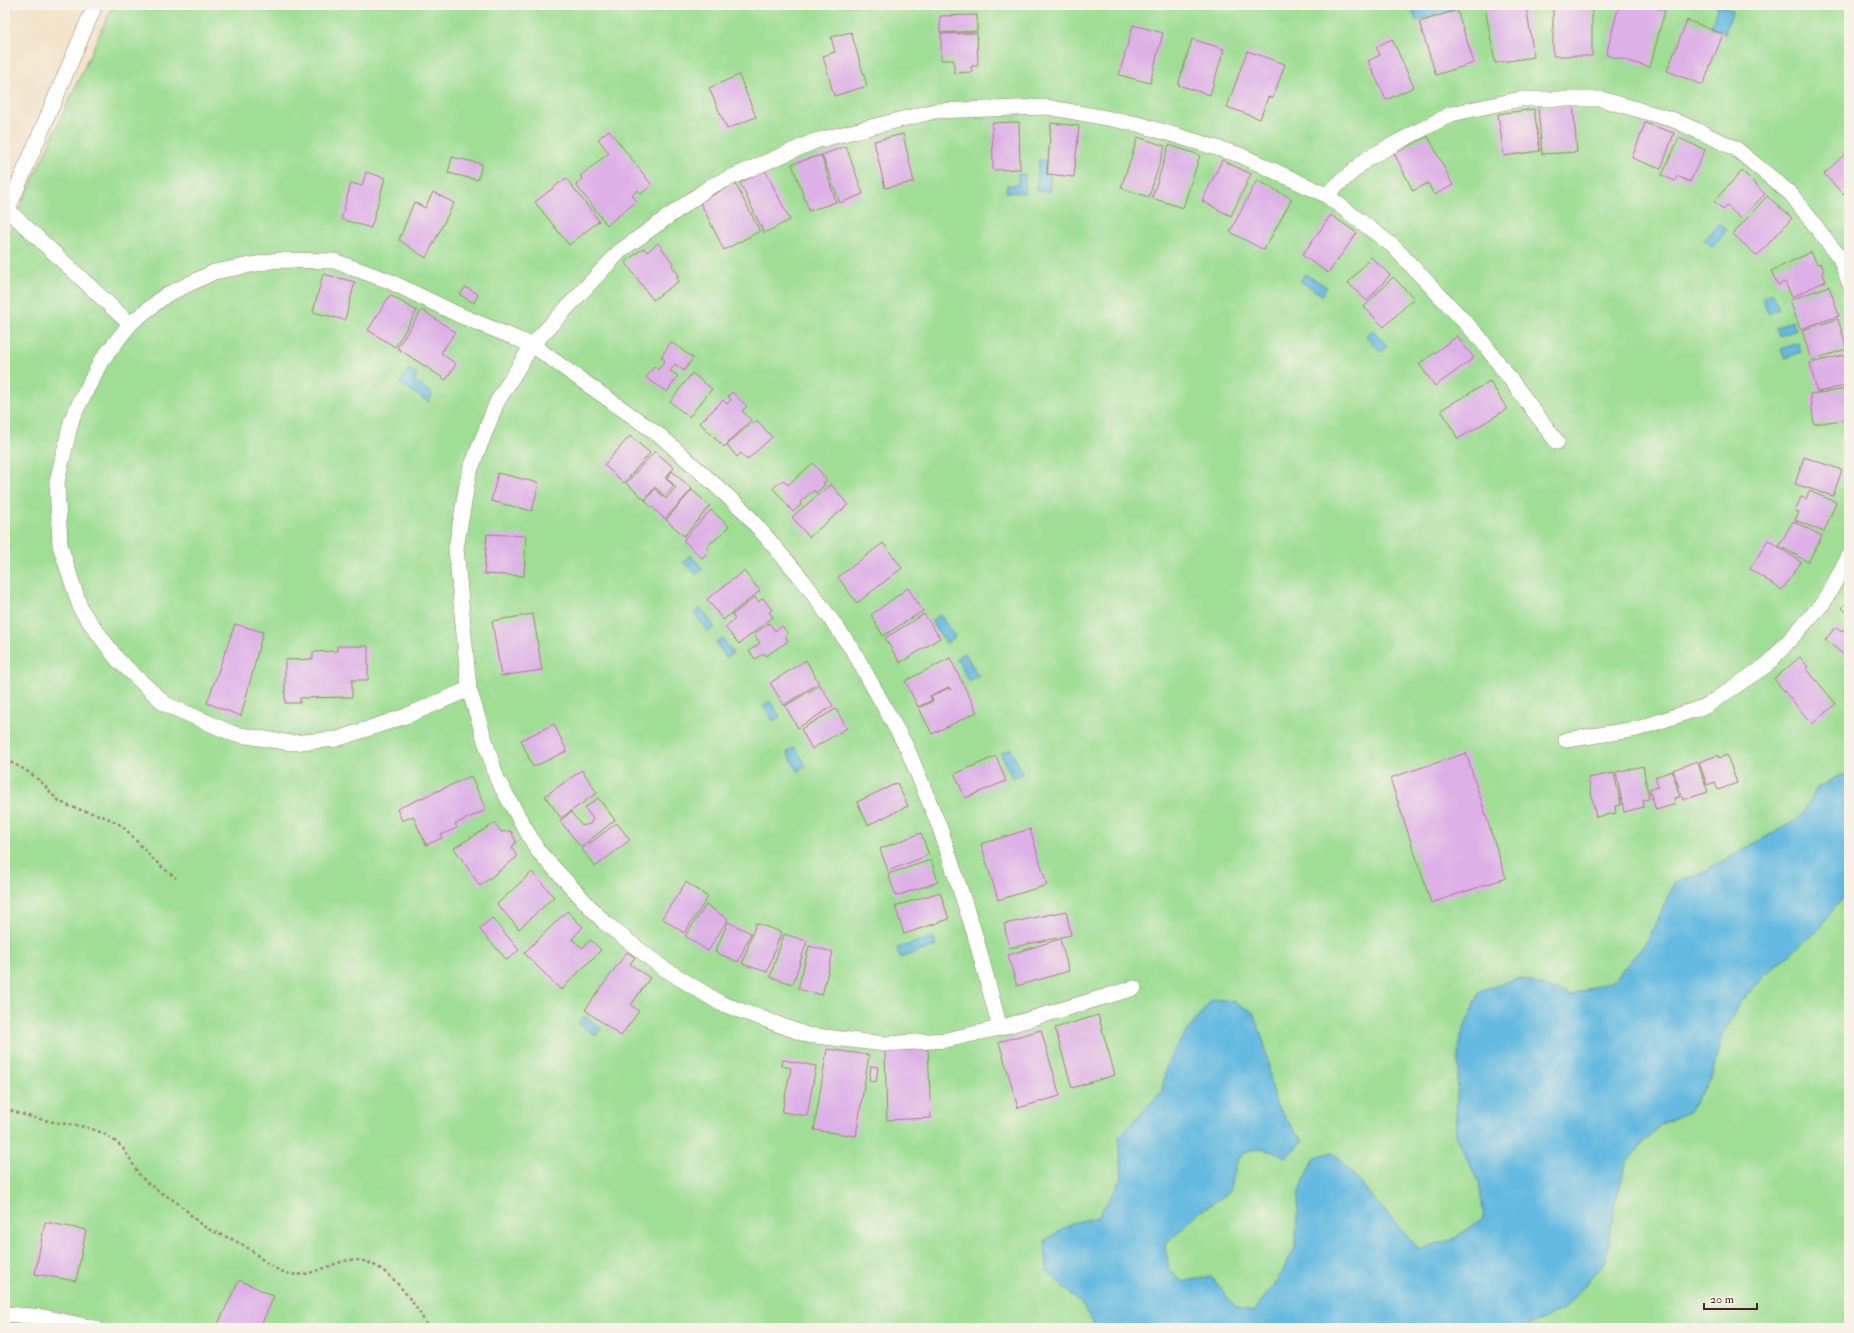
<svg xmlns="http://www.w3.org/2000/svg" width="1854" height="1333" font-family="'IM FELL Double Pica',serif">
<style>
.green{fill:#9fde94;stroke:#747e60}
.water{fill:#63b9e0;stroke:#566c86}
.building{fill:#ddb0e7}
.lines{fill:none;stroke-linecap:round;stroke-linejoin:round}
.minor-casing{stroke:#9e807a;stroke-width:16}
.path{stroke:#9e807a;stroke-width:2.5;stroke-dasharray:3 3;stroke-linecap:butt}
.minor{stroke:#fff;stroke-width:15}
</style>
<rect width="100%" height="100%" fill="#f7f3e8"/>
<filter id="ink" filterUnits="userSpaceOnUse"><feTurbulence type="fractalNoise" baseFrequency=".025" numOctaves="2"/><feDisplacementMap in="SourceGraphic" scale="8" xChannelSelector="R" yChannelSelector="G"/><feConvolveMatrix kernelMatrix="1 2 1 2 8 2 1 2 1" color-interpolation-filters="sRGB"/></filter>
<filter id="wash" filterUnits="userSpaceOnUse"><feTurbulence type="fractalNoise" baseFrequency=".012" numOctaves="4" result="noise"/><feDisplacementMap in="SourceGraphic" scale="16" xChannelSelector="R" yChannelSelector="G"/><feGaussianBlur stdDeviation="0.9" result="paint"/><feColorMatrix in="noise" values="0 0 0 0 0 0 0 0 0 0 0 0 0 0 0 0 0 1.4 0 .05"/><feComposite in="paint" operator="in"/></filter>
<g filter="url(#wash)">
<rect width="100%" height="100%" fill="#f3e2c8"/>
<!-- green -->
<path class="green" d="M113 5H1849V1328H5V240Z"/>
<!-- water -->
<path class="water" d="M1422 5H1453L1454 9 1416 21 1412 8Z
M1718 5 1733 10 1725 33 1711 28Z
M1039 160 1046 161 1045 175 1051 176 1049 192 1036 191Z
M1018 174H1025V193L1006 192 1007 185H1018Z
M1719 223 1727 230 1713 247 1704 240Z
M1305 274 1327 287 1322 295 1300 281Z
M1772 293 1779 309 1769 314 1762 298Z
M1792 321 1796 330 1779 336 1776 328Z
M1373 330 1387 346 1381 352 1366 336Z
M1798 343 1801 352 1785 358 1781 349Z
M409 369 417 375 414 380 433 394 428 402 400 383Z
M690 555 703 569 696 575 683 562Z
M701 608 715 627 708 632 694 613Z
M940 615 955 637 946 643 931 621Z
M723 638 733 653 726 658 716 642Z
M965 653 978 676 969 681 956 658Z
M770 701 780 716 773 721 763 706Z
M795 747 806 766 798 771 787 752Z
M1011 749 1022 774 1012 778 1001 753Z
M1840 775 1849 777V890L1815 933 1770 971 1740 1002 1721 1039 1712 1076 1689 1113 1661 1124 1627 1161 1614 1207 1606 1261 1563 1310 1524 1328H1096L1083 1306 1047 1271 1045 1240 1072 1223 1098 1217 1122 1178 1119 1136 1162 1091 1166 1067 1175 1048 1212 999 1233 1001 1253 1012 1265 1046 1275 1104 1303 1142 1285 1157C1248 1138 1233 1154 1230 1192L1198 1213 1165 1245 1169 1271 1183 1282 1211 1276 1236 1308 1254 1311 1277 1281 1295 1248 1299 1192 1315 1157 1333 1152C1363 1184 1389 1218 1419 1249L1452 1240 1484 1218 1479 1181 1455 1136 1460 1038 1480 991 1518 978 1572 995 1615 979 1648 940 1674 883 1705 871 1800 818 1817 788Z
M933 937 936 946 900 958 897 948Z
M584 1016 601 1028 596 1036 578 1023Z"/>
<g id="blocks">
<!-- building -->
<path class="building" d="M1497 5H1526L1534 57 1495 63 1485 7Z
M1553 5H1592V56H1553Z
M1619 5H1644L1665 10 1650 67 1606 55Z
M1457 10 1474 63 1436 75 1419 22Z
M977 15V31L940 33V16Z
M1687 20 1723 34 1703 85 1667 71Z
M1133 25 1163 33 1150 83 1119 75Z
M851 32 867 86 834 96 823 56 835 52 831 37Z
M977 33 978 66H971L972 72 954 73V60H941V34Z
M1192 39 1224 49 1210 95 1178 85Z
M1392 39 1414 87 1386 100 1368 61 1380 55 1376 47Z
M1247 51 1285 64 1273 98 1268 97 1260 119 1227 107Z
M739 75 756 117 727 129 709 88Z
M1573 104 1577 152 1542 154 1538 107Z
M1534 109 1540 151 1504 156 1498 114Z
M1019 122 1020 169 993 170 992 123Z
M1051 123 1079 126 1074 177 1047 174Z
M1645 123 1674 133 1661 169 1632 158Z
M609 130 652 185 641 194 638 190 632 195 637 201 607 225 576 185 583 179 580 176 609 153 598 139Z
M903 134 914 182 885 188 874 141Z
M1428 136 1453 185 1434 195 1428 183 1413 191 1394 153Z
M1138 137 1165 146 1149 197 1121 188Z
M1679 138 1705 150 1690 182 1677 176 1675 181 1662 175Z
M1169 145 1200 155 1183 208 1152 198Z
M846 146 863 194 840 203 822 155Z
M1849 150V188L1843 194 1824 174Z
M821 155 836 202 809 211 792 164Z
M452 157 482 164 478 180 448 173Z
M1222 160 1251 174 1231 216 1202 201Z
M765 170 790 220 764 233 740 183Z
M1742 171 1765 194 1741 219 1727 206 1723 210 1714 201Z
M366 172 385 178 371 228 341 219 351 183 362 186Z
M566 178 599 221 569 245 535 202Z
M1257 180 1292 199 1264 250 1230 232Z
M735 183 760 231 724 250 700 202Z
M433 192 454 203 426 258 399 240 414 202 425 208Z
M1767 196 1792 218 1757 256 1733 234Z
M1331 215 1357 233 1328 273 1302 255Z
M658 243 673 263 672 266 679 275 676 277 679 281 653 300 625 262 644 248 647 252Z
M1811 252 1817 264 1820 263 1824 270 1822 272 1826 281 1792 297 1785 282 1778 285 1771 271Z
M1371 257 1390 275 1367 301 1348 283Z
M323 274 355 282 345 320 313 312Z
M1393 277 1414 298 1384 327 1364 307Z
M1829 286 1839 316 1800 329 1790 300Z
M465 287 478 294 474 303 460 295Z
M390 295 417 311 395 347 368 330Z
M422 310 455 332 441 353 456 364 446 380 397 348Z
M1838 319 1847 349 1811 360 1802 330Z
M1457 336 1474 358 1435 386 1419 364Z
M671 342 693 358 684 371 675 364 670 371 678 376 667 392 646 378 654 366 658 370 665 360 661 357Z
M1848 354 1849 385 1817 392 1810 363Z
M692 373 712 389 689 417 670 402Z
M1490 381 1507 409 1458 439 1441 410Z
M1849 389V419L1814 424 1810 394Z
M732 392 747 406 742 411 751 420 724 447 700 423 723 400 727 404 731 400 728 396Z
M757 420 772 437 747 460 741 453 737 457 727 445 752 422 754 424Z
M630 436 650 453 624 483 604 465Z
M655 451 674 468 665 478 674 486 665 496 655 487 645 500 626 483Z
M1804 457 1842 470 1833 496 1795 484Z
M813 463 827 480 823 483 825 485 816 493 814 490 800 502 801 505 793 512 773 488 783 480 788 485Z
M672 471 692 489 665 519 645 501 655 489 666 499 676 487 667 478Z
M498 473 539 483 532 511 491 501Z
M831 484 848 505 809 537 792 517Z
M692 490 710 506 684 536 666 520Z
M1809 491 1836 502 1824 532 1795 520 1799 512 1795 511 1801 497 1806 499Z
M711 510 729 526 713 542 712 541 706 547 709 551 702 558 683 540Z
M1793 521 1822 536 1808 562 1779 546Z
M487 534 526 536 524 576 484 574Z
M1768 540 1801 562 1782 590 1750 569Z
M883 543 902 568 857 603 838 577Z
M744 571 760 591 723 620 707 599Z
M908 588 923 611 883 636 871 615Z
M755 597 758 602 763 598 772 610 769 612 773 617 739 644 725 627 735 619 732 615Z
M1849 600V615L1842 608Z
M533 614 542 670 501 676 492 621Z
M924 614 940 638 900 663 885 638Z
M769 623 775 631 782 626 788 634 785 636 788 641 766 656 764 653 755 659 749 651 760 643 754 634Z
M1849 623V659L1825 640 1836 627 1842 632Z
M235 624 263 632 241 716 207 703Z
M337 646H368V680H352V697L300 698V703H285V660L313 659V652L337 651Z
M1800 657 1808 667 1806 668 1836 704 1812 724 1774 679Z
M950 658 977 712 932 734 919 708 933 701 931 697 948 688 951 690 949 687 930 696 932 700 918 707 905 681Z
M806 660 819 683 784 705 770 683Z
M820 685 833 706 798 728 785 706Z
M836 709 847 728 812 749 801 729Z
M554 724 567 751 533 767 521 740Z
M1466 753 1506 878 1431 903 1390 778Z
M1718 755 1719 758 1727 755 1737 783 1718 790 1715 782 1707 785 1699 762Z
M996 756 1006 781 965 798 955 774Z
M1697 761 1708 792 1683 800 1673 770Z
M1643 766 1649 799 1643 800 1644 807 1624 812 1616 772Z
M582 770 597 793 561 818 545 796Z
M1672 771 1680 797 1674 798 1676 804 1656 810 1649 789 1658 787 1655 777Z
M1614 773 1621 805 1615 806 1616 813 1596 817 1588 778Z
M471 776 486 810 455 824 457 828 441 835 442 838 426 845 413 816 402 821 397 809Z
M897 783 908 806 868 825 857 802Z
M598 798 615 820 581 847 560 821 571 812 582 826 590 824 593 819 585 808Z
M495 823 501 832 511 831 513 835 516 842 512 847 517 857 480 886 454 848Z
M617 823 630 840 595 867 582 849Z
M1030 829 1047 885 998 900 981 844Z
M921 833 929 855 888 871 880 849Z
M931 860 938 882 896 896 888 874Z
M532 872 554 897 519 929 497 904Z
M686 882 708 897 684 933 662 918Z
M940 892 949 919 904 934 895 906Z
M706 905 728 919 708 951 685 936Z
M567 911 583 927 572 939 582 948 591 940 601 950 561 990 524 953Z
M1066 911 1071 935 1009 948 1004 924Z
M492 918 519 950 507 960 479 929Z
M728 922 751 933 738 962 715 952Z
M756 923 781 932 767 972 742 964Z
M784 934 807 941 793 984 770 977Z
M1060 939 1069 971 1017 986 1008 955Z
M809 946 833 952 822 995 798 989Z
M627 952 635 957 630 964 650 978 631 1005 639 1011 621 1036 585 1010Z
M1098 1015 1115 1075 1072 1088 1055 1028Z
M1041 1030 1060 1096 1018 1108 999 1042Z
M827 1049 869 1055 856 1136 814 1130Z
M928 1049 931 1118 887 1120 885 1051Z
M783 1060 816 1066 807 1116 782 1112 791 1068 781 1066Z
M871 1066 878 1067 876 1082 869 1081Z
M45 1222 86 1230 76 1281 35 1274Z
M239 1280 274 1296 260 1328H216Z"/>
</g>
</g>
<g filter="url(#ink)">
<use href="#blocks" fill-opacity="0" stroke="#9e807a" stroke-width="1"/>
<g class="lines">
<defs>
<path id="minor" d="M1326 195 1368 158 1451 114 1521 99H1601L1674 120 1735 148 1791 194 1840 258 1849 282
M8 210 130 324
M5 216 95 5
M469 689 406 716 337 739 291 743 234 734 165 704 117 659 81 610 60 545 57 482 72 418 101 361 130 324 166 295 214 272 277 260 334 261 389 281 459 315 532 345 663 438 744 511 803 580 854 652 907 748 940 828 975 935 1000 1028
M1566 740 1637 729 1706 706 1768 664 1824 602 1849 556
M1134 988 1000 1028 946 1040 885 1044 807 1035 720 1003 660 966 604 922 538 851 497 779 469 689 456 548 469 473 497 402 532 345 620 251 711 186 815 141 935 111 1047 107 1138 124 1240 155 1326 195 1393 246 1479 337 1557 442
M5 1314 43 1317 95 1328"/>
</defs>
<!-- minor casing -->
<use href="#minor" class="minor-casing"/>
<!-- path -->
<path class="path" d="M5 760C18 765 31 773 41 782 48 789 53 797 61 802 80 813 104 812 123 827 130 833 136 841 142 847 152 859 164 869 176 878
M5 1108C19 1114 34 1118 49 1121 68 1125 87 1125 104 1134 113 1139 122 1146 127 1154 133 1162 136 1172 143 1179 154 1190 169 1196 180 1205 189 1212 196 1222 205 1227 218 1235 233 1238 246 1247 258 1254 267 1266 281 1271 301 1279 311 1272 330 1266 336 1263 344 1261 350 1260 386 1257 413 1302 429 1328"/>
<!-- minor -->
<use href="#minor" class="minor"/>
</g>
</g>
<!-- margin -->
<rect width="1854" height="1333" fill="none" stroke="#f7f3e8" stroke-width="20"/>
<!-- scale -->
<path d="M1704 1303v6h53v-6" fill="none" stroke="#4a1f2b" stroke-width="2"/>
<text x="1710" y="1303" font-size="12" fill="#4a1f2b" stroke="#f7f3e8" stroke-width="3" paint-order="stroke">20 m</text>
</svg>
